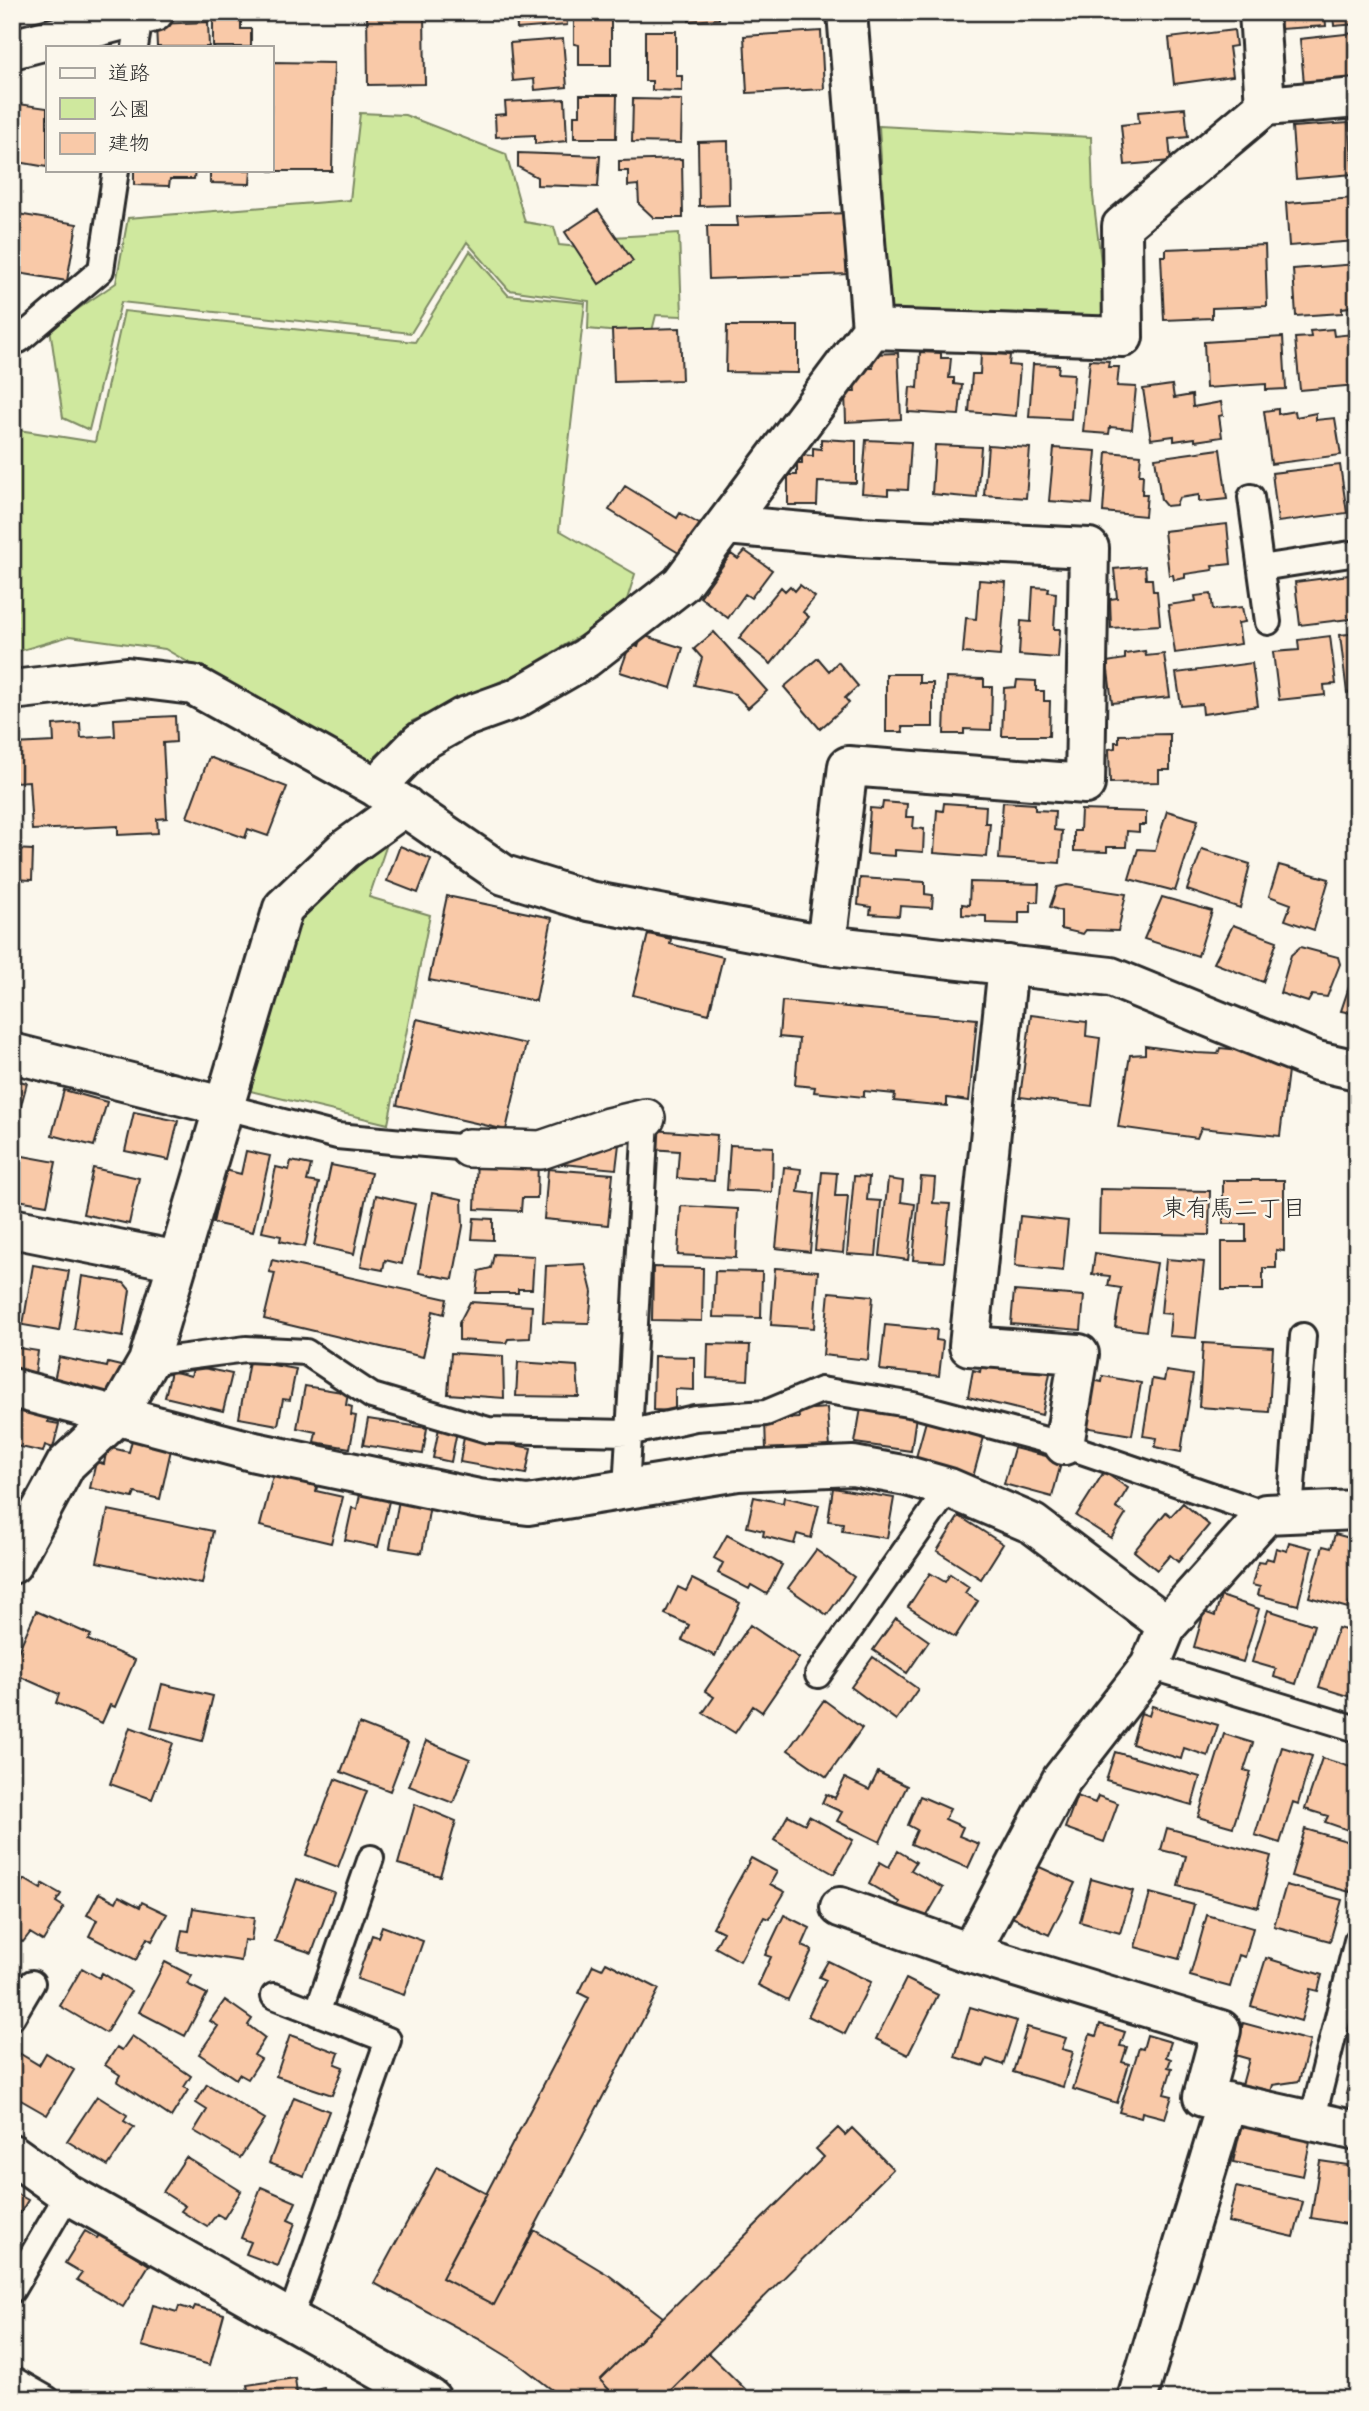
<svg xmlns="http://www.w3.org/2000/svg" width="1369" height="2411" font-family="Dekko,'Klee One',sans-serif">
<style>
.green{fill:#cfe89e;stroke:#7d8a64;stroke-width:2}
.building{fill:#f9c9a8;stroke:#2b2b2b;stroke-width:2}
.lines{fill:none;stroke-linecap:round;stroke-linejoin:round}
.service-casing{stroke:#2b2b2b;stroke-width:30}
.pedestrian-casing{stroke:#2b2b2b;stroke-width:42}
.minor-casing{stroke:#2b2b2b;stroke-width:44}
.service{stroke:#fbf7ec;stroke-width:24}
.pedestrian{stroke:#fbf7ec;stroke-width:37}
.minor{stroke:#fbf7ec;stroke-width:38}
.labels{text-anchor:middle;stroke-width:5;stroke-linejoin:round;paint-order:stroke}
.neighbourhood-label{font-size:24px;fill:#2b2b2b;stroke:#fbf7ec}
</style>
<rect width="100%" height="100%" fill="#fbf7ec"/>
<filter id="ink" filterUnits="userSpaceOnUse"><feTurbulence type="fractalNoise" baseFrequency=".0143" numOctaves="2"/><feDisplacementMap in="SourceGraphic" scale="14" xChannelSelector="R" yChannelSelector="G"/><feConvolveMatrix kernelMatrix="1 2 1 2 8 2 1 2 1" color-interpolation-filters="sRGB"/></filter>
<g filter="url(#ink)">
<!-- green -->
<path class="green" d="M360 113 405 115 506 154 525 222 554 227 559 245 589 248 596 238 679 233 682 316 656 315 651 335 588 329 589 301 509 290 467 242 411 333 121 302 89 430 63 418 50 328 116 283 128 218 350 200Z
M879 126 1091 137 1093 196 1109 328 890 314Z
M470 251 508 295 585 303 559 530 635 574 624 609 517 674 412 721 367 765 165 649 70 636 12 653V429L95 442 124 311 415 342Z
M387 844 369 897 430 915 388 1124 242 1089 296 913Z"/>
<!-- building -->
<path class="building" d="M367 12H424L425 84 368 85Z
M516 12H566L567 25 517 29Z
M574 12H581V16H611V65H579V45L574 44Z
M688 12H719V19L689 21Z
M1279 12H1325L1326 26 1280 29Z
M1333 12H1357V24L1334 26Z
M213 17H241V29H251V47H213Z
M208 22 209 47H157L156 24Z
M1234 30 1236 46 1229 47 1233 76 1174 84 1169 38Z
M645 31H676V76H682V91L652 90V81H645Z
M821 31 824 89 747 93 744 36Z
M1354 33 1357 79 1304 84 1300 39Z
M563 39 567 87 535 90 534 79 513 81 510 43Z
M272 62 334 63 332 171H270Z
M580 95H617L616 138H574V115H580Z
M565 99 567 141 535 144V135L496 137 495 115 506 114 505 102Z
M633 99 682 100 681 143 632 142Z
M12 103 47 108V167L12 161Z
M1185 108 1188 137 1169 139 1171 161 1125 165 1121 125 1139 123 1138 112Z
M1349 123 1353 174 1296 179 1292 127Z
M728 141 729 205 699 206 698 142Z
M518 153 600 156 598 187 537 185V177L518 167Z
M682 159 683 218H654L639 204 638 185 628 186V171H619V161Z
M134 170H195L194 179H170L169 186 134 185Z
M210 170H251L250 184 210 183Z
M1355 198 1357 241 1289 246 1286 203Z
M598 210 633 261 599 284 565 232Z
M12 213 77 224 67 281 12 272Z
M848 213 850 274 709 279 707 226H738L737 217Z
M1265 245 1267 306 1212 308V318L1164 320 1161 256H1166V249Z
M1357 264V306L1342 308V313L1296 316 1293 269Z
M727 326H798V373L726 372Z
M680 328 682 380 614 382 612 330Z
M1333 329 1334 336 1353 334 1357 385 1300 390 1295 338 1311 337 1310 331Z
M1283 337 1286 389 1266 390V384L1206 388 1204 342Z
M920 352 941 353V358H951L949 378H954V384L962 385 959 415 908 412 910 387 918 388Z
M898 353 901 419 846 422 845 392H855L854 378H861L860 368H873L872 354Z
M981 353 1010 355 1009 365 1020 366 1016 416 969 412 972 374H980Z
M1090 360 1109 361 1108 367H1119L1117 386 1136 387 1132 429 1110 427 1109 434 1083 432Z
M1033 364 1059 365 1058 373 1074 374 1071 419 1029 417Z
M1172 385 1174 398 1192 395 1193 407 1221 402 1223 415 1219 416 1222 437 1195 441V438L1174 441V436L1151 439 1143 389Z
M1278 409V414L1295 411 1296 417 1316 413V420L1335 418 1341 455 1271 464 1264 411Z
M1357 417V459L1353 460 1348 418Z
M821 439 856 441V483L818 482 817 505H788V475H797V463H802V455L813 456V448L821 449Z
M866 440 911 442 908 490 888 489V495L862 493Z
M935 445 981 447 977 498 932 494Z
M988 445 1030 448 1026 498 984 495Z
M1054 448 1096 451 1092 504 1049 501Z
M1220 449 1227 499 1199 502V495L1179 498 1176 505 1166 506 1161 500 1155 458Z
M1107 452 1141 455 1139 475H1143L1142 494H1147L1145 516 1103 512Z
M1340 465 1347 513 1278 522 1272 473Z
M1352 478H1357V513Z
M625 486 677 518 680 513 701 525 682 555 609 510Z
M1227 524 1231 564 1212 566 1213 570 1185 574V578L1174 580 1173 575H1169L1164 531Z
M745 551 772 570 751 598 745 594 728 618 700 597 731 554 738 559Z
M1145 566 1146 579H1152L1153 591H1157L1160 625 1111 628 1110 599 1117 598 1114 569Z
M1357 574V618L1300 625 1295 582Z
M979 580 1006 582 1000 656 963 653 966 618 976 619Z
M800 585 815 597 803 612 809 617 771 664 739 638 781 587 785 591 790 586 795 591Z
M1033 587 1049 588 1048 592 1056 593 1054 629H1060L1058 658 1019 655 1021 621 1031 622Z
M1211 594 1213 610 1242 607 1245 622 1238 623 1241 644 1175 653 1168 605 1196 601 1195 596Z
M714 632 767 691 748 708 735 694 694 685 702 658 694 649Z
M1357 633V691L1347 693 1340 635Z
M642 635 683 648 671 688 620 672 630 644 638 647Z
M1330 636 1336 684 1324 685 1325 695 1279 700 1273 652 1299 650 1298 640Z
M1145 651 1146 656 1164 654 1170 697 1112 703 1107 662 1125 659V654Z
M818 658 829 671 838 662 858 686 845 698 849 703 820 729 784 687Z
M1252 663 1258 706 1203 714 1202 704 1181 706 1176 673Z
M886 674H919V683H933V727H902L903 732H886Z
M946 678 984 679V687H992L991 730 964 729V734H944Z
M1017 680 1036 681V691H1044V701H1050L1049 736H1002L1004 688 1016 687Z
M175 716 176 742 163 743 167 818 157 819 158 833 118 835V826L32 830 29 781 15 782 13 744 54 742 53 725 80 723 81 738 115 736 114 719Z
M1170 734V770H1159V782L1110 783 1109 749 1115 748V742H1119V735Z
M209 757 287 787 268 836 248 829 245 838 187 817Z
M883 802 907 804 906 817H914L913 828 924 829 923 852 895 850V856L867 854 870 808 882 809Z
M1003 802 1035 804V810L1055 811 1054 830 1062 831 1060 863 999 859Z
M944 803 986 806 985 823H990L987 857 934 853 937 810 943 811Z
M1081 810 1146 812V825H1139V832L1127 831 1126 847H1107V852L1074 851V831H1080Z
M1167 811 1198 820 1175 891 1129 879 1138 849 1155 850Z
M400 846 431 859 418 893 387 881Z
M12 849 33 850 32 880 12 879Z
M1202 849 1250 864 1240 908 1187 890Z
M1279 865 1329 879 1314 930 1285 920 1291 904 1269 896Z
M860 878 925 882V894L933 895 932 908 900 906 899 916 870 914 871 907 858 905Z
M970 882 1039 884 1038 902H1031V912H1019V924L986 923V916L962 915V904L969 905Z
M1067 885 1126 894 1118 931 1086 930 1083 934 1061 929V911L1050 907 1057 887Z
M447 896 552 918 536 1001 429 980Z
M1162 897 1212 911 1198 956 1144 939Z
M1233 925 1277 941 1263 982 1214 963Z
M648 934 671 939 670 944 723 957 709 1014 633 995Z
M1300 947 1338 957 1340 964 1327 997 1312 995 1308 1002 1280 993 1291 955Z
M1355 969 1357 970 1356 1014 1341 1011Z
M782 1001 977 1019 969 1101 947 1098V1106L894 1101 895 1094 864 1091V1097L814 1092 815 1087 795 1085 799 1039 779 1037Z
M1031 1015 1087 1022 1086 1036 1100 1038 1092 1106 1020 1097Z
M417 1019 526 1044 506 1130 397 1105Z
M1145 1046 1197 1053 1218 1054 1220 1048 1272 1053 1289 1062 1280 1136 1201 1128 1197 1138 1118 1127 1130 1055 1145 1054Z
M12 1079 27 1083 16 1124 12 1122Z
M64 1090 107 1102 94 1146 52 1135Z
M134 1112 178 1121 169 1160 125 1151Z
M653 1130 717 1135 714 1181 677 1178 679 1151 651 1149Z
M620 1136 616 1169 551 1163Z
M730 1145 773 1147 772 1192 727 1190Z
M246 1151 270 1156 253 1232 213 1223 225 1170 241 1174Z
M12 1154 56 1162 47 1205 12 1199Z
M477 1158 538 1161 537 1198H522L521 1211 475 1209Z
M291 1161 311 1165 307 1181 319 1183 305 1247 280 1241 281 1236 262 1232 276 1167 289 1170Z
M331 1165 371 1173 354 1254 314 1245Z
M784 1167 801 1169 798 1192 815 1194 810 1252 776 1248Z
M93 1168 139 1178 129 1224 83 1214Z
M548 1169 613 1174 608 1225 544 1219Z
M822 1172 837 1173 835 1196H848L843 1253 815 1250Z
M854 1176 869 1177 867 1200 881 1201 876 1256 847 1254Z
M921 1177 935 1178 933 1203 950 1204 944 1262 913 1260Z
M888 1179 903 1181 901 1202 915 1204 908 1260 880 1256Z
M1223 1180H1284V1251L1276 1250V1268H1263V1290H1222V1242H1246V1224H1223Z
M1100 1189 1210 1191 1209 1235 1099 1233Z
M432 1193 462 1199 463 1226 453 1279 419 1273Z
M376 1195 415 1204 402 1264 385 1260 383 1270 361 1266Z
M681 1206 738 1209 736 1258 678 1255Z
M1020 1216 1068 1221 1063 1271 1015 1266Z
M474 1218 493 1219V1240L472 1239Z
M1095 1253 1157 1263 1146 1331 1115 1327 1121 1288 1108 1286 1110 1276 1092 1274Z
M494 1254 534 1256 532 1289H518V1293H476L479 1271 491 1268Z
M1166 1259 1204 1262 1196 1338 1169 1336 1171 1314 1161 1313Z
M272 1260 447 1299 444 1314 433 1311 423 1357 264 1319 275 1273 269 1272Z
M585 1264 592 1292 589 1323 543 1322 546 1266Z
M33 1265 69 1271 59 1331 23 1325Z
M653 1267 703 1268 702 1321 652 1320Z
M775 1268 818 1271 814 1328 771 1325Z
M715 1271 762 1272 761 1318 713 1317Z
M82 1276 124 1283 130 1290 123 1337 74 1329Z
M1014 1291 1084 1296 1081 1330 1011 1324Z
M829 1292 873 1296 868 1360 823 1355Z
M470 1302 532 1306 530 1338 508 1339 506 1343 459 1340V1323Z
M885 1325 937 1330 936 1340 943 1341 939 1376 880 1370Z
M1203 1343 1273 1347 1269 1412 1199 1407Z
M708 1344 750 1345 748 1380 707 1378Z
M12 1347 38 1351 35 1374 12 1371Z
M451 1353 503 1356 504 1398 448 1394Z
M654 1356 694 1357V1390L675 1389V1411L653 1410Z
M59 1357 107 1367 108 1363 129 1368 115 1395 54 1381Z
M249 1361 296 1369 290 1400 283 1399 278 1425 239 1418Z
M982 1361 1050 1373 1042 1415 968 1397 973 1370 980 1372Z
M518 1362 577 1366 579 1397 516 1396Z
M194 1366 232 1374 223 1411 165 1397 171 1371 191 1376Z
M1166 1371 1193 1375 1181 1452 1155 1447 1157 1438 1143 1436 1152 1379 1164 1381Z
M1103 1376 1141 1383 1132 1435 1084 1427 1092 1380 1102 1382Z
M305 1386 348 1393 346 1405 352 1407 351 1415 356 1416 350 1448 314 1442 316 1432 297 1428Z
M12 1405 50 1413 48 1422 59 1424 53 1448 45 1445 43 1452 12 1445Z
M827 1408 830 1448 766 1451 765 1420 799 1418 798 1410Z
M861 1408 916 1416 911 1451 855 1443Z
M368 1419 427 1428 423 1454 363 1445Z
M926 1421 984 1437 973 1477 915 1461Z
M439 1428 457 1431 451 1462 433 1458Z
M133 1436 172 1445 160 1499 135 1493 133 1498 90 1488 96 1462 104 1464 107 1447 129 1452Z
M464 1436 531 1448 526 1474 460 1462Z
M1014 1448 1062 1460 1052 1497 1004 1484Z
M274 1472 318 1483 316 1491 343 1497 331 1543 260 1526Z
M1104 1472 1128 1488 1116 1508 1126 1514 1111 1538 1076 1516Z
M833 1488 894 1498 887 1538 842 1531 843 1523 828 1521Z
M361 1490 390 1497 378 1547 345 1540 352 1508 357 1509Z
M754 1497 783 1503 784 1497 819 1505 811 1538 797 1534 794 1544 763 1536 764 1531 747 1527Z
M399 1500 430 1505 422 1553 390 1548Z
M1183 1503 1209 1525 1178 1562 1170 1555 1157 1570 1134 1551 1166 1512 1171 1516Z
M108 1510 213 1531 202 1584 97 1562Z
M959 1516 1003 1544 981 1579 937 1551Z
M1335 1534 1357 1540V1578L1348 1608 1309 1597 1323 1546 1331 1548Z
M727 1535 782 1565 767 1594 751 1585 749 1589 718 1573 723 1563 714 1558Z
M1289 1542 1312 1548 1298 1605 1258 1595 1260 1587 1252 1585 1258 1562 1265 1563 1266 1558 1273 1560 1276 1548 1287 1551Z
M816 1550 854 1577 827 1615 788 1588Z
M930 1573 945 1582 950 1574 969 1587 965 1593 978 1601 955 1637 908 1607Z
M692 1579 740 1603 715 1656 682 1640 689 1625 665 1614 678 1587 686 1591Z
M1221 1596 1259 1609 1243 1662 1194 1647 1204 1612 1215 1616Z
M1268 1610 1314 1625 1296 1684 1274 1677 1276 1669 1252 1662Z
M36 1611 91 1635 88 1640 135 1660 115 1707 110 1705 102 1723 56 1703 59 1694 12 1673V1665Z
M896 1618 929 1641 907 1673 873 1650Z
M750 1625 799 1658 762 1712 753 1706 735 1733 703 1713 714 1697 705 1691Z
M1338 1628 1357 1633V1699L1319 1687Z
M873 1657 918 1689 896 1720 851 1687Z
M162 1684 213 1696 202 1741 151 1728Z
M824 1700 862 1728 827 1777 788 1750Z
M1152 1706 1218 1725 1208 1756 1184 1748 1181 1759 1132 1744 1141 1713 1149 1716Z
M359 1724 408 1743 390 1791 341 1772Z
M130 1727 173 1743 152 1799 110 1784Z
M1224 1734 1253 1743 1244 1770 1251 1772 1233 1827 1198 1817Z
M426 1741 470 1759 453 1803 409 1786Z
M1282 1747 1312 1756 1298 1804 1293 1802 1280 1843 1255 1835Z
M1115 1752 1200 1777 1192 1805 1106 1780Z
M1322 1758 1357 1769V1803L1348 1830 1325 1822 1328 1816 1305 1809Z
M878 1772 907 1786 880 1842 837 1821 842 1812 822 1803 826 1794 835 1798 845 1778 869 1790Z
M335 1779 367 1791 338 1867 306 1855Z
M920 1796 950 1809 945 1819 963 1827 959 1836 979 1844 968 1868 911 1844 917 1830 908 1825Z
M1077 1796 1095 1803 1098 1796 1118 1803 1104 1842 1065 1828Z
M415 1804 456 1821 440 1876 398 1864Z
M788 1815 805 1824 809 1816 853 1840 834 1874 774 1840Z
M1167 1828 1271 1856 1258 1907 1178 1886 1186 1856 1161 1850Z
M1305 1829 1357 1844V1867L1350 1892 1291 1876Z
M898 1851 916 1862 911 1870 943 1888 924 1921 898 1907 900 1902 869 1884 880 1862 889 1867Z
M751 1858 777 1872 770 1884 785 1892 769 1919 764 1917 740 1961 715 1947 723 1932 713 1927Z
M1035 1865 1075 1883 1049 1935 1010 1916Z
M24 1879 41 1889 43 1884 61 1894 56 1902 64 1907 43 1941 30 1933 23 1942 12 1936V1898Z
M297 1879 334 1892 312 1953 275 1941Z
M1091 1879 1133 1891 1120 1933 1080 1922Z
M1286 1885 1342 1900 1330 1941 1274 1926Z
M99 1893 116 1902 119 1896 140 1907 142 1902 167 1914 152 1941 147 1938 136 1960 89 1936 97 1920 87 1915Z
M1150 1893 1194 1905 1179 1959 1135 1947Z
M193 1908 254 1918 251 1941 244 1940 241 1961 178 1951 182 1930 189 1931Z
M784 1915 810 1928 802 1946 812 1950 788 2000 758 1985 771 1957 765 1955Z
M1207 1915 1253 1928 1245 1957 1239 1955 1230 1987 1190 1976Z
M382 1926 423 1941 404 1995 357 1979 372 1935 378 1937Z
M1266 1958 1322 1975 1318 1991 1310 1989 1301 2021 1251 2006Z
M828 1961 871 1982 845 2034 808 2016 826 1980 819 1977Z
M165 1962 192 1976 187 1984 207 1994 185 2036 139 2012Z
M606 1962 659 1989 494 2305 442 2278 589 1998 579 1993 593 1965 602 1969Z
M82 1968 99 1978 102 1973 131 1991 106 2033 60 2006Z
M906 1979 938 1995 908 2055 876 2039Z
M225 2000 252 2019 248 2025 265 2038 254 2055 261 2059 248 2079 239 2074 236 2079 199 2054 218 2026 210 2021Z
M970 2007 1017 2021 1003 2065 987 2059 984 2066 955 2057Z
M1243 2023 1310 2041 1299 2081 1273 2085 1271 2092 1242 2085 1249 2059 1235 2055Z
M1100 2024 1125 2032 1120 2046 1127 2047 1122 2062 1129 2064 1117 2103 1073 2089 1090 2034 1096 2036Z
M1027 2027 1066 2038 1062 2049 1073 2052 1063 2087 1013 2072Z
M290 2035 339 2053 335 2064 343 2067 332 2095 276 2076Z
M1147 2035 1171 2042 1166 2057 1171 2059 1168 2067 1172 2068 1164 2094 1172 2096 1165 2118 1142 2112 1141 2118 1119 2112 1139 2048 1143 2049Z
M132 2036 191 2076 184 2087 188 2090 171 2117 117 2081 120 2075 105 2065 117 2047 122 2050Z
M1357 2051V2097L1346 2094Z
M19 2053 39 2065 46 2053 74 2070 47 2115 12 2095V2063Z
M207 2084 265 2119 240 2158 194 2131 207 2110 196 2103Z
M97 2096 127 2115 124 2121 134 2127 108 2166 67 2141Z
M294 2097 329 2111 304 2176 269 2163Z
M1242 2123 1311 2137 1303 2176 1233 2162Z
M838 2128 845 2135 852 2128 893 2169 662 2399H618L600 2380 824 2157 816 2149Z
M186 2157 241 2191 224 2218 217 2214 207 2227 181 2211 185 2206 163 2192Z
M1320 2161 1355 2166 1351 2195 1357 2196 1353 2225 1311 2218Z
M437 2167 487 2194 442 2278 494 2305 534 2230 610 2276 663 2317 600 2380 618 2399H564L515 2361 479 2339 374 2283Z
M261 2187 296 2202 288 2220 295 2223 278 2266 246 2254 251 2242 241 2238Z
M1236 2187 1303 2202 1294 2237 1228 2222Z
M12 2191 28 2200 12 2227Z
M85 2231 97 2238 100 2234 149 2265 123 2307 77 2280 82 2273 65 2263Z
M153 2305 177 2312 179 2306 193 2310 195 2306 224 2314 210 2365 142 2346Z
M708 2353 745 2389 754 2399H662Z
M295 2378 297 2394 324 2388 326 2399H250L247 2385Z"/>
<g class="lines">
<defs>
<path id="service" d="M135 47 140 17
M12 340H19L101 270 116 170
M1251 497 1268 622
M1261 568 1357 553
M222 1106 337 1136 469 1148
M148 1362 246 1349 306 1352 372 1396 488 1430 628 1433 695 1418 766 1413 821 1390 914 1405 1064 1445 1266 1514
M626 1491 646 1118
M1290 1513 1303 1336
M1150 1666 1357 1729
M818 1675 949 1488
M274 1996 388 2040 290 2319
M317 2013 371 1858
M12 2017 32 1983
M1312 2121 1357 1941
M12 2290 68 2194
M12 2379 47 2399"/>
<path id="pedestrian" d="M469 1148 541 1150 608 1127 646 1118"/>
<path id="minor" d="M1259 12 1265 106
M12 49 154 12
M872 329 1123 337 1122 226 1265 106 1357 98
M727 525 858 537 1089 548 1085 784 848 766 826 945
M12 690 127 677 193 685 376 787 504 875 589 901 826 945 1111 977 1317 1061 1357 1070
M376 787 420 742 462 718 515 699 586 658 681 584 872 329 847 12
M1008 965 969 1346 1079 1354 1064 1445
M12 1053 222 1106
M12 1228 178 1261 148 1362 117 1416 66 1464 12 1564
M178 1261 283 908 344 850 405 806
M12 1388 255 1452 479 1499 528 1505 738 1471 853 1466 907 1476 949 1488 1033 1524 1167 1625 1266 1514 1357 1510
M840 1907 970 1953 1221 2030 1203 2097 1357 2131
M970 1953 1062 1779 1150 1666 1167 1625
M12 2154 68 2194 431 2399
M1137 2399 1227 2102"/>
</defs>
<!-- service casing -->
<use href="#service" class="service-casing"/>
<!-- pedestrian casing -->
<use href="#pedestrian" class="pedestrian-casing"/>
<!-- minor casing -->
<use href="#minor" class="minor-casing"/>
<!-- service -->
<use href="#service" class="service"/>
<!-- pedestrian -->
<use href="#pedestrian" class="pedestrian"/>
<!-- minor -->
<use href="#minor" class="minor"/>
</g>
</g>
<g class="labels">
<!-- neighbourhood labels -->
<g class="neighbourhood-label">
<text x="1234" y="1216">東有馬二丁目</text>
</g>
</g>
<!-- margin -->
<rect width="1369" height="2411" fill="none" stroke="#fbf7ec" stroke-width="42"/>
<rect x="21" y="21" width="1327" height="2369" fill="none" stroke="#2b2b2b" stroke-width="2.5" filter="url(#ink)"/>
<!-- legend -->
<rect x="46" y="46" width="228" height="126" fill="#fbf7ec" stroke="#a8a59f" stroke-width="2"/>
<rect x="60" y="68" width="35" height="10" fill="#fbf7ec" stroke="#a8a59f" stroke-width="2"/>
<text x="108" y="80" font-size="21" fill="#2b2b2b">道路</text>
<rect x="60" y="98" width="35" height="21" fill="#cfe89e" stroke="#a8a59f" stroke-width="2"/>
<text x="108" y="116" font-size="21" fill="#2b2b2b">公園</text>
<rect x="60" y="133" width="35" height="21" fill="#f9c9a8" stroke="#a8a59f" stroke-width="2"/>
<text x="108" y="150" font-size="21" fill="#2b2b2b">建物</text>
</svg>
